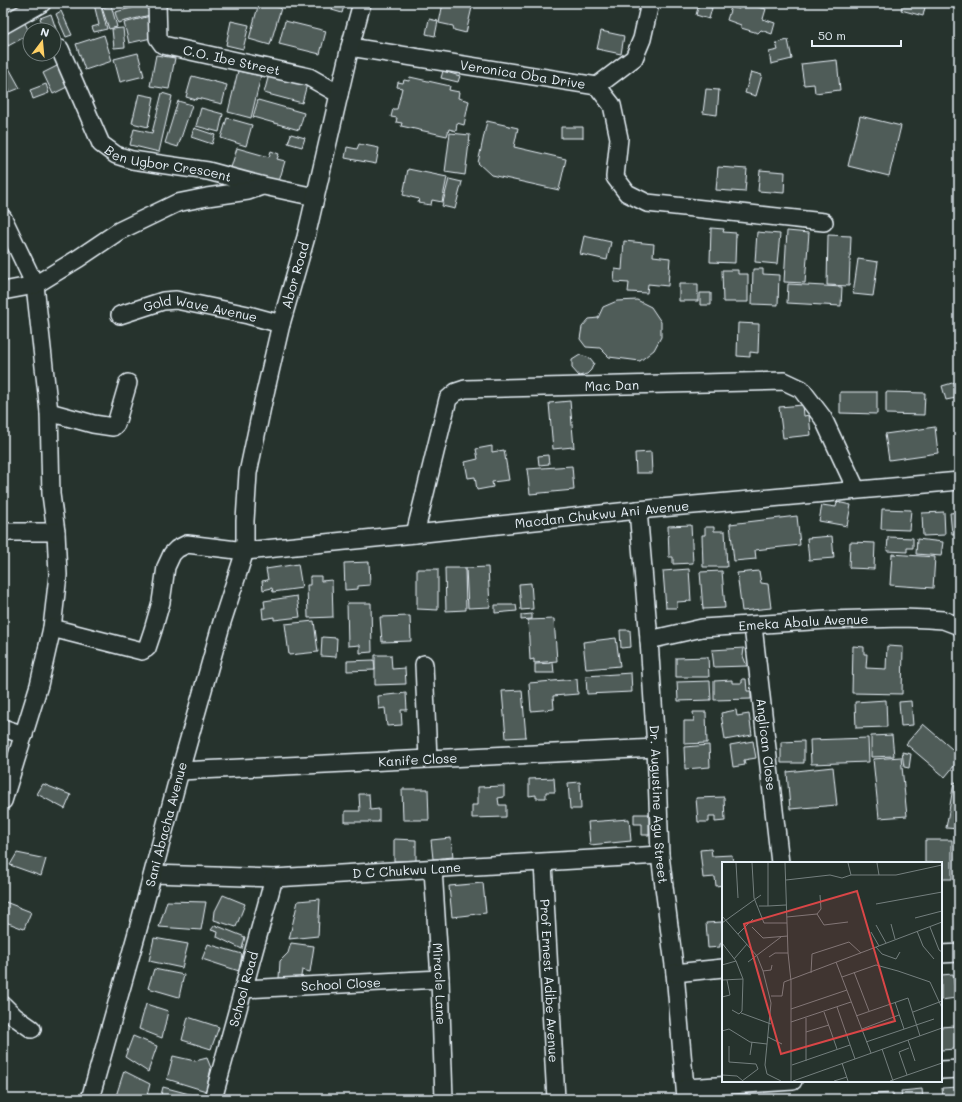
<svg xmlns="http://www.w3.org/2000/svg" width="962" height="1102" font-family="Mali,sans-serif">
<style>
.building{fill:#505c59;stroke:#e8f1f8}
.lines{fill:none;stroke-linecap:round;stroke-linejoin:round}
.minor-casing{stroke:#e8f1f8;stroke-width:20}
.minor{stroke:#26332d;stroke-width:17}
.labels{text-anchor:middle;stroke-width:3;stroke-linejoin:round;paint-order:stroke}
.street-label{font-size:13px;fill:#e8f1f8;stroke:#26332d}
.inset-road{fill:none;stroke:#747f7e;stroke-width:1}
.view{fill:#d94647;fill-opacity:0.15;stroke:#d94647;stroke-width:2}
.inset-edge{fill:none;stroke:#e8f1f8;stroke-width:2}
</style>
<rect width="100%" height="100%" fill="#26332d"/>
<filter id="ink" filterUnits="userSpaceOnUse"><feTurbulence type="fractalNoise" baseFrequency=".025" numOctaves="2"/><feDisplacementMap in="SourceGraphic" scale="8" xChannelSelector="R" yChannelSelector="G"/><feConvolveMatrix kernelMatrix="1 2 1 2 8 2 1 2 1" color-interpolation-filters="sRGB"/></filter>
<g filter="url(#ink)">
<!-- building -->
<path class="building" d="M60 3H77L61 7Z
M100 3 107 29 94 32 92 27 99 25 94 4Z
M152 3 154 14 118 23 115 12Z
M259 3H265L281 8 270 45 249 39Z
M334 3 344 6 342 13 332 10Z
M443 3H473L466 33 454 30 453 26 439 23Z
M744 3 766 9 763 19 775 23 772 34 761 30 758 33 741 28V25L727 20 731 7 739 9Z
M903 3H926L923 16 901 10Z
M699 4 712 8 709 19 696 15Z
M111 5 117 27 109 29 102 8Z
M61 11 72 35 66 37 56 14Z
M51 14 59 38 54 40V30H44L40 18Z
M150 16 156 37 129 43 124 23Z
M429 19 438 21 435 36 426 34Z
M231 21 249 25 243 49 226 45Z
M285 21 326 31 320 54 279 44Z
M25 23 30 34 8 46 3 34Z
M123 28 125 47 114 48 112 29Z
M601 31 624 36 621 54 597 49Z
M104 35 112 61 85 70 76 44Z
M788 40 792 59 771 64 769 52 778 50 776 43Z
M138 53 144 76 120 82 114 59Z
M156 55 175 58 169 89 150 86Z
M837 60 840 90 815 93 814 84 804 85 801 64Z
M59 65 69 86 53 94 43 73Z
M9 68 20 88 10 92 3 78V71Z
M238 71 261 76 251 118 228 112Z
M443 71 460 76 458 82 441 78Z
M751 72 762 75 756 96 745 93Z
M269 74 307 84 302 103 264 93Z
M192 76 227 85 222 104 197 98 196 100 186 97Z
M410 77 450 86 449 90 459 92 458 98 469 101 464 125 457 123 456 131 449 129 447 136 401 126 402 123 396 122 397 118 391 117 393 109H397L402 88 397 87 398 82 403 83 404 80 409 81Z
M46 84 49 93 33 99 30 90Z
M706 89 719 90 717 115 703 113Z
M162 93 172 96 159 152 130 145 134 129 152 133Z
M139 94 154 97 148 127 132 123Z
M258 100 304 113 299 130 253 117Z
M178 101 192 105 178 147 165 143Z
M201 108 223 114 219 132 196 126Z
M860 116 901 126 889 176 848 166Z
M227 118 252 125 246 146 221 138Z
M487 121 518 128 514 147 566 159 559 190 491 175 478 163Z
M561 127H583V138H561Z
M194 128 215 135 212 144 191 137Z
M450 133 470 135 465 175 445 172Z
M291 134 305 138 302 147 288 143Z
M359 144 379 148 376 164 345 158 347 147 357 149Z
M237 148 269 157 271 151 279 154 277 159 285 161 278 185 230 171Z
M718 167 747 169 745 192 716 190Z
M408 169 447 177 442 202 432 200 431 205 418 203 419 199 403 195Z
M760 170 785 172 784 193 758 191Z
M449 179 462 182 455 209 442 206Z
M711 228 724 229 723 232 736 233 735 263 710 262Z
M787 231 809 233 805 283 784 282Z
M757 232 780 234 777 264 755 262Z
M828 235 851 236 849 286 827 285Z
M584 236 611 242 607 260 580 254Z
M624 241 654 244 653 256 670 258 668 286 648 284 647 293 628 292 629 283 614 282 615 269 622 270Z
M858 259 878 262 873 296 853 294Z
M753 269H763V274L779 275 778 305 752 304Z
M722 270H738V274H748V302H723Z
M679 284H698V301H679Z
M788 284 842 287 841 306 787 303Z
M956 287H959V308H958Z
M700 293H711V305H700Z
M637 300 651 307 661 322V337L654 350 640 361 609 357 600 348 586 347 580 339 582 327 589 319 598 318 603 307 617 301Z
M738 323 759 324 758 353 750 352V357L737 356Z
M580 355 590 358 594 363 591 370 587 374 579 376 572 368V360Z
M959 381V401L956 402V398L946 400 942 386Z
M840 392H877V414L840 413Z
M886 392 925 393 924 415 886 414Z
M570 401 574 448 573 447 553 449 549 403Z
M803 405 804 416 809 415 811 435 783 438 779 407Z
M935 427 938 453 889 460 885 434Z
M492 446V452L504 450 509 480 492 482 493 487 477 490 475 477 468 478 465 462 478 459 476 449Z
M651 452 652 473H636L635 453Z
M548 455 549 464 539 465 538 456Z
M572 466 574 490 530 494 527 469Z
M837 502 851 505 847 526 819 521 822 505 836 507Z
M882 509 911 510 909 530 881 529Z
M944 512 945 535 923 536 922 513Z
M959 512V534H952L950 513Z
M797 516 800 545 755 550 756 559 734 561 730 524Z
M691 525 693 563 673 564V557H669L668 526Z
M705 527H714V531H725L727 567H703L702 535H705Z
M832 536 834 558 809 560 807 538Z
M888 537 913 538V548H907V552L887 551Z
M917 539 943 542 941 556 916 554Z
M850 542 875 543 874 569 849 568Z
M892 554 935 557 933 588 890 585Z
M369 562 370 585 358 586V589L345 590 344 563Z
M298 564 302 588 273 592 272 588 263 590 262 581 268 580 266 569Z
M488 567 490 607 468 608 466 568Z
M445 568H465L466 610 446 611Z
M417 569H438V610L417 609Z
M689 569 691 601 677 602V608H666L663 571Z
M722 571 725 608 703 609 700 572Z
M759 571 761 583 768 584 771 608 742 611 737 573Z
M310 576H321V581L332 580 333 617 308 618 307 585H310Z
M531 583 533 609 521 610 519 584Z
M297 596 300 617 274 620V617L263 619 262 608H265L264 601Z
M347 603H371L372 652 360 653V645L348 646Z
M495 605H516L517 611 495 613Z
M532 614V619L521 620V615Z
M410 616 411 641 382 642 380 617Z
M554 619 557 661 534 663V659L530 660 528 620Z
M314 621 318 652 289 655 285 624Z
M620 630H630L631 647 621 648Z
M322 637 337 638 336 657 321 656Z
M616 638 620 666 586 669 583 642Z
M853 646 864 647V654H867L866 668 886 669 887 646 903 647 902 694 852 693Z
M744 648 743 656 747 666 714 667 712 650Z
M375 655H391L392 669 405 668 406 684 375 685Z
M708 657 709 677H676V658Z
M374 660 375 670 347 671V661Z
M553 663 554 673H535V664Z
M631 673 632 692 587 694 586 676Z
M577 679 578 694 553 696 554 709 531 711 529 683Z
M742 679H746L747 691H751V699L714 700V681L732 680V683H742Z
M710 681 711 700 678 701 677 682Z
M522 690 526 737 506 738 502 691Z
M406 693 407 710H401L402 725 387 726 385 708 379 709 378 696Z
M886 700 887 727 856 728 855 702Z
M911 701 913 725 901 726 899 702Z
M736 710 737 716 749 714 752 735 725 740 721 713Z
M693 712H706L707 743 684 744V721H694Z
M923 724 959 755V760L945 777 906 744Z
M892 735 894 756 871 757V736Z
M868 738 869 762 811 764 810 740Z
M753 741 756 758 744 760 745 765 733 767 730 745Z
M804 741V763H781V742Z
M709 745 710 767 685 769 684 747Z
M902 752 911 754 909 768 904 767Z
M901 757 907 816 879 818 873 759Z
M833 767 837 805 790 809 787 772Z
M554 778 555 792H546V798H536V795L529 796V779Z
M580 782 581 809H570L568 783Z
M954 782 959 783V829L946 828Z
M43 784 71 795 65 809 37 794Z
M504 786V797L498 798 499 805H506V817L472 818V805H478V787Z
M402 789H428L429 820H403Z
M359 794H369L370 810 379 809V822H345V811H360Z
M724 797 725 821 715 822V816H709V822H698L696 798Z
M634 814H649V835H642V824H634Z
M629 819 631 841 590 845 588 822Z
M451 838 453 857 433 859 431 840Z
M394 839 416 840V861H394Z
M925 840H952V879H941V863H925Z
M711 849 712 856 732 855 733 863H723V885L716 886 715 877 703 878 700 850Z
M17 853 46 859 41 876 10 865Z
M483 883 486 913 452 917 449 886Z
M223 895 245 904 236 927 214 920 215 911Z
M320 899 318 936 289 939 298 901Z
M3 901 31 912 24 929 3 921Z
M167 901 206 902 201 930 159 927Z
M722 922 723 943 720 944V947L708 948 706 923Z
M215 925 245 937 242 949 217 937 218 932 211 930Z
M154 938 188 944 182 968 149 961Z
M291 943 314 946 310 972 302 970 300 982 279 978 280 961 288 953Z
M208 944 242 954 239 971 202 959Z
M154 969 184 975 179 997 148 988Z
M953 974 956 998 941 1000V975Z
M146 1004 168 1011 162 1038 139 1029Z
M188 1017 219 1027 211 1049 182 1040Z
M955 1026 956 1049 941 1050V1027Z
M133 1036 157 1046 148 1072 125 1057Z
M173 1056 195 1061 207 1058 211 1068 206 1091 167 1079Z
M124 1071 150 1084 146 1099H115Z
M163 1087 193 1095 192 1099H160Z
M959 1087V1099H938L943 1098 942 1088Z
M922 1089 923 1099H902L901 1091Z
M893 1093 894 1099H873V1094Z"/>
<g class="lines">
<defs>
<g id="minor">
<path id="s1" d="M157 3 158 38 163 45 309 77 339 94"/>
<path d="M3 25 42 3"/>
<path id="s2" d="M350 47 597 86 612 105 619 138 615 177 627 193 647 203 824 222"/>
<path id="s3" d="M60 49 101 144 116 155 132 160 208 171 264 186 315 197"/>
<path d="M597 86 634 58 642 39 650 3"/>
<path d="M3 218 35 285 49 412 51 494 56 532 58 575 52 628 39 685 3 801"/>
<path d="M3 291 35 285 79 258 119 231 177 203 207 197 248 191 262 186"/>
<path id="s4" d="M120 315 163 301 176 300 248 315 281 324"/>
<path d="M49 412 93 424 113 427 116 424 128 383"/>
<path id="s5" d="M638 510 649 640 656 748 660 855 675 973 686 1099"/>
<path d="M7 532H56"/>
<path id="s6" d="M415 534 448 399 456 392 465 389 784 381 801 389 823 418 856 489"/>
<path id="s7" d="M753 626 780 863"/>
<path id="s8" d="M52 628 142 651 147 648 153 630 161 602 166 567 172 554 177 549 187 544 245 551 415 534 638 510 959 481"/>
<path id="s9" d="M649 640 702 628 827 620 903 618 928 619 943 620 959 626"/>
<path d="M424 664 428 759"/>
<path d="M3 728 24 735"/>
<path id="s10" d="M180 771 656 748"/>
<path id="s11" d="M543 863 556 1099"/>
<path id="s12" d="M433 869 440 979 444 1099"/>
<path id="s13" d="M153 874 274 878 660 855"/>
<path d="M941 954 959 953"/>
<path d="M675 973 723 968"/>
<path id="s14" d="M243 989 440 979"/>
<path d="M3 1005 15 1017 32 1029"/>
<path d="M941 1070 959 1069"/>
<path d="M686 1088 793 1081"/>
<path id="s15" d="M90 1099 138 929 180 771 222 622 245 551V521L248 473 263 402 281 324 306 237 350 47 362 3"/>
<path id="s16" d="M213 1099 274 878"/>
</g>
</defs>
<!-- minor casing -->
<use href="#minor" class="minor-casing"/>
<!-- minor -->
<use href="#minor" class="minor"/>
</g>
</g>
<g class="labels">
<!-- street labels -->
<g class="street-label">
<text dy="5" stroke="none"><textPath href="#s1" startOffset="114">C.O. Ibe Street</textPath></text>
<text dy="5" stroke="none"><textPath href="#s2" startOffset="175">Veronica Oba Drive</textPath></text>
<text dy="5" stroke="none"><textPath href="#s3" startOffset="175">Ben Ugbor Crescent</textPath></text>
<text dy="5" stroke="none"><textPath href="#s15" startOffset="851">Abor Road</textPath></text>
<text dy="5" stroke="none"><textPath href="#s4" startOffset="83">Gold Wave Avenue</textPath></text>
<text dy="5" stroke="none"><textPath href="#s6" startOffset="306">Mac Dan</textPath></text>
<text dy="5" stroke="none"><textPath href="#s8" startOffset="632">Macdan Chukwu Ani Avenue</textPath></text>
<text dy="5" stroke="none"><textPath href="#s9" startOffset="156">Emeka Abalu Avenue</textPath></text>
<text dy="5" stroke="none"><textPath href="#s7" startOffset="119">Anglican Close</textPath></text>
<text dy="5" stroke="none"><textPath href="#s10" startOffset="238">Kanife Close</textPath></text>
<text dy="5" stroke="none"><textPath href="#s5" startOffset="295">Dr. Augustine Agu Street</textPath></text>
<text dy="5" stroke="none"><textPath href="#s15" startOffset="285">Sani Abacha Avenue</textPath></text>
<text dy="5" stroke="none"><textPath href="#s13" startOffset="254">D C Chukwu Lane</textPath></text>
<text dy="5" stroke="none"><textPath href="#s11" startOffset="118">Prof Ernest Adibe Avenue</textPath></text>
<text dy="5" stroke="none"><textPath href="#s14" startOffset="98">School Close</textPath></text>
<text dy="5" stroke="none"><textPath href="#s12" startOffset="115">Miracle Lane</textPath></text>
<text dy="5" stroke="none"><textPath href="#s16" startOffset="114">School Road</textPath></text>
</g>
</g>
<!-- overview -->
<g transform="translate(722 862)">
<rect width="220" height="220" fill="#26332d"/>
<path class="inset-road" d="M14 1 16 36M30 1 32 36 42 61H65M63 1 66 91 69 119V219M126 1 129 13M155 1 157 13M64 18 108 13 120 16 129 13H174L220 3M154 42 220 30M37 44H46V1M46 44 64 43M95 52 99 47 98 33M0 54 35 94 41 109 49 141 43 203 45 212 59 219M65 55 95 52 102 63 126 60M193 56 220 49M0 61 39 33M169 62 173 77M154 63 164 81M30 65 41 76 66 74M208 65 217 88 220 90M195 69 201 84 212 97M149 70 157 84M16 72 31 57M0 81 14 99 21 117 0 118M154 85 160 92 174 97 178 90M47 95 53 91H66M12 97 25 82M26 100 59 75M114 100 149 191M0 103 14 99M41 109 49 108 50 103M132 110 147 149M89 111 90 92 127 80 139 91M120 115 154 103 176 109 208 120 220 146M49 134H60L62 120 220 60M0 135 8 133 5 118M173 140 182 167M115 145 133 197M69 147 125 128M10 148 17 152 20 149 21 117M102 150 115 187M191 150 220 139M19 151 49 162M134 154 186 136 198 174M84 156V199M69 160 129 140M140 167 177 153M0 169 7 167 28 180 45 182M84 170 107 163M46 175 60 182M186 178 193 199M144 180 212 157M7 184V200L34 202 36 207 20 219M160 187 171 219M28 193 30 180M120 201 126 219M70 203 128 183M0 213 15 214 21 219M185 213 177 190 187 186M71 219 220 166M112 219 125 215M168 219 220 201"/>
<path class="view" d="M135 29 173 159 59 192 22 62Z"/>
<rect width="220" height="220" class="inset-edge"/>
</g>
<!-- margin -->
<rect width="962" height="1102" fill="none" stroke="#26332d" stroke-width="16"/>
<rect x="8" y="8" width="946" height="1086" fill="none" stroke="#e8f1f8" stroke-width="1.5" filter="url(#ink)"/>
<!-- north arrow -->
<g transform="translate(42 42) rotate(16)"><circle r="19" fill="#26332d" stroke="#747f7e"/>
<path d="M0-3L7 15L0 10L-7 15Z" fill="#ffd166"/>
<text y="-6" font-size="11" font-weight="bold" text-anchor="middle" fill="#e8f1f8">N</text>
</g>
<!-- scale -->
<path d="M812 40v6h89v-6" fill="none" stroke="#e8f1f8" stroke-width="2"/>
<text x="818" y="40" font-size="12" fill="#e8f1f8" stroke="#26332d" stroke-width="3" paint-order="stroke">50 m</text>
</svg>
